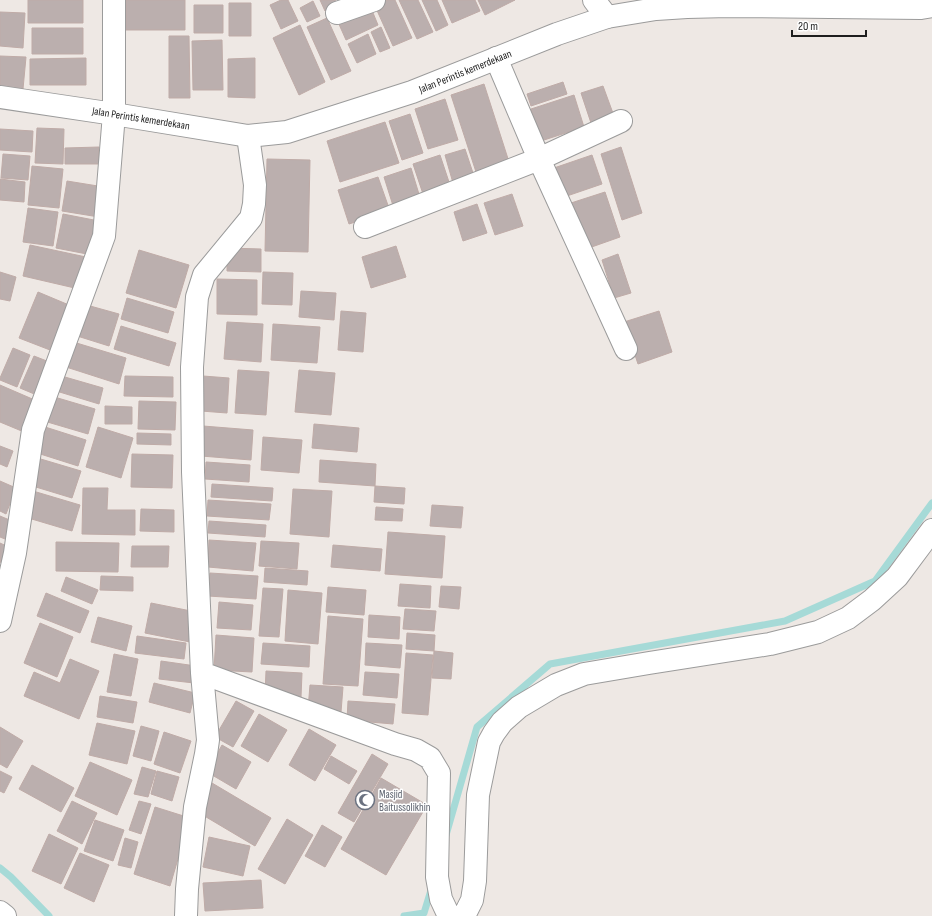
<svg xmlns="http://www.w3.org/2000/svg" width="932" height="916" font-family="'Sofia Sans Condensed',sans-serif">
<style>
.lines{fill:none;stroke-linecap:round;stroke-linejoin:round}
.stream{stroke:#a6dad7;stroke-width:7}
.building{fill:#bbafae;stroke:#bfaba7}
.minor-casing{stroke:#9b9b9b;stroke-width:24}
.tertiary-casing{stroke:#9b9b9b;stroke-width:24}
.minor{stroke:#fff;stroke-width:22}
.tertiary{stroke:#fff;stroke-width:22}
.labels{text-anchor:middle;stroke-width:3;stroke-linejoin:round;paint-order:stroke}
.street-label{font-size:11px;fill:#1e1e1e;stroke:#fff}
.worship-label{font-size:11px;fill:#5b616d;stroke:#fff;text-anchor:start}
</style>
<rect width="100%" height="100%" fill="#eee8e4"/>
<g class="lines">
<!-- stream -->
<path class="stream" d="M446 835 477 727 550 664 785 621 875 581 932 503
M0 868 11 877 49 916
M404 916 424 913 432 887"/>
</g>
<!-- building -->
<path class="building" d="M28 0H83V23H28Z
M126 0H185V30H126Z
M281 0H288L298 21 281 29 270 5Z
M320 0H335L338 5 325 11Z
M387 0H395L412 38 393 46 375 6Z
M399 0H418L433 32 417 39Z
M422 0H437L448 25 436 31Z
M442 0H475L480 11 452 23Z
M478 0H515L485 15Z
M313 1 320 16 307 22 300 8Z
M229 3H251V36H229Z
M194 5H223V33H194Z
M371 8 378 25 346 40 338 22Z
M0 12 25 13 23 48 0 46Z
M327 18 351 71 331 80 307 27Z
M300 25 325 82 299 95 273 38Z
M381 27 390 48 380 52 371 32Z
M32 28H83V54H32Z
M368 34 376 54 357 63 348 44Z
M169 36H189L190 98H169Z
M222 40 223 90H193L192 41Z
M0 56 26 57 23 89 0 87Z
M86 58V85H30V59Z
M255 58V98L228 97V59Z
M563 82 567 94 531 106 527 94Z
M484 84 510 165 477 175 451 95Z
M603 86 614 116 591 123 581 93Z
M574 95 584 127 541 141 531 109Z
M445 99 458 140 428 149 415 109Z
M410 114 423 153 402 160 389 121Z
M385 122 399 163 340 182 327 141Z
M37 128 64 129 63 164 35 163Z
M0 129 33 131 32 152 0 150Z
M99 147V164H65V148Z
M621 147 642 213 622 220 601 154Z
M465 149 474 176 453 183 445 155Z
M3 154 30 156 28 180 1 178Z
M440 155 450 185 423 194 413 164Z
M592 155 602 184 561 198 551 169Z
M267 159 310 160 308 252 265 251Z
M32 166 63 169 59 208 28 205Z
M411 168 422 204 395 212 384 177Z
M378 177 390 211 349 224 338 190Z
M0 179 25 182 24 202 0 200Z
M67 181 104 187 99 217 62 211Z
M605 192 620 237 586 249 571 203Z
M512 194 523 226 495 235 484 203Z
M477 204 487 233 463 241 454 212Z
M28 208 58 212 53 246 23 242Z
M63 214 99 221 92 255 56 248Z
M30 245 86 257 79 289 23 276Z
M396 246 406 277 371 288 362 257Z
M227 248 261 249V272L227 271Z
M139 250 189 265 176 308 126 293Z
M618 254 631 293 614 298 602 260Z
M0 272 16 277 10 301 0 299Z
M263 272 293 273 292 305 262 304Z
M217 279 257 280V315L217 314Z
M301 291 336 293 334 320 299 317Z
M38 292 69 305 50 350 19 338Z
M127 298 174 312 168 333 121 319Z
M83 304 119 314 109 346 74 335Z
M341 311 366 313 363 352 338 350Z
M659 311 672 352 638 364 624 322Z
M227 322 263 324 261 362 224 359Z
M273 324 320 327 317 363 271 360Z
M121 326 176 343 169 366 114 349Z
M70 341 126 358 119 384 63 366Z
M13 348 30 355 17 387 0 380V378Z
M34 356 52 363 39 396 20 388Z
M238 370 269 372 266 415 235 413Z
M299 370 335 373 331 415 295 412Z
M58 375 103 388 99 404 53 390Z
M125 376 173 377V397L124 396Z
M203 376 229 378 227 413 201 411Z
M0 385 37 401 24 432 0 422Z
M51 396 95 409 88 434 44 421Z
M139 401 176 402 175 430 138 429Z
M105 406 132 407V424H105Z
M314 424 359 428 357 452 312 448Z
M42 426 86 440 78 466 34 452Z
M203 426 253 430 251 460 201 456Z
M98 427 133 438 121 478 86 467Z
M137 433 171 434V445L137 444Z
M263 437 302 440 299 473 261 470Z
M0 446 13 451 7 467 0 464Z
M132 454 173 455 172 488 131 487Z
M34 457 81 471 72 498 26 484Z
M320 460 376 464 375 486 319 482Z
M206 462 250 465 249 482 205 479Z
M0 481 16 488 6 514 0 511Z
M212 484 273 488 272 501 211 497Z
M375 486 405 488 404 504 374 502Z
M83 488H108L107 510H135V535L82 534Z
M293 489 332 491 329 537 290 534Z
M33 491 80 505 72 531 25 517Z
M208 500 271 504 269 520 207 516Z
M432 505 463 507 461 528 430 526Z
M376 507 403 509 402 521 375 520Z
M141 509 174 510V532L140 531Z
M0 516 12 521 5 539 0 537Z
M209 521 266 525 265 537 208 533Z
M388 532 445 536 442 578 385 574Z
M209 540 256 543 253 571 208 567Z
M261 541 299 543 297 569 259 566Z
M56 542 119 543 118 572 56 571Z
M0 543 13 549 7 565 0 562Z
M333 545 382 549 380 571 331 567Z
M132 546H169L168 567H131Z
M265 568 308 571 307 585 264 582Z
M210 573 258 576 256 599 208 596Z
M101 576 133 577V591L100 590Z
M66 577 98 590 92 604 61 591Z
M400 584 431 586 430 608 398 606Z
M441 586 461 587 459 609 439 607Z
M328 587 366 590 364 615 326 612Z
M263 588 283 589 279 637 259 636Z
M288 590 322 593 318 644 285 641Z
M46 593 89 611 80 633 37 616Z
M219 602 253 605 251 630 217 628Z
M151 603 196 612 190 642 145 633Z
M405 609 436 611 434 631 403 629Z
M369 615 400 617 399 639 368 637Z
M328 616 363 619 358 686 323 684Z
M98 617 132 626 126 651 91 642Z
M40 623 73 637 57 677 24 663Z
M407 633 435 635 434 651 406 649Z
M216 635 254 638 252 672 214 670Z
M137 636 186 643 184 659 135 653Z
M263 643 310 646 309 667 261 664Z
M366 643 402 645 400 668 365 665Z
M434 651 453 653 451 679 432 678Z
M406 653 433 655 428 715 402 713Z
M114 654 138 659 131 696 107 692Z
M70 659 99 671 79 719 24 696 34 672 60 683Z
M161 661 196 666 194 683 159 679Z
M266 671 302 673 301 697 265 694Z
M365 672 399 674 397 698 363 695Z
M154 683 195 693 190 713 149 702Z
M310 685 343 687 341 712 308 709Z
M100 696 137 702 133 723 97 717Z
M236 701 254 711 233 747 215 737Z
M348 701 395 704 393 724 347 720Z
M259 714 287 730 268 762 241 746Z
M97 723 135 731 127 764 89 755Z
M141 726 159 731 151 761 133 756Z
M0 727 23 741 7 768 0 764Z
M309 729 336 745 315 781 289 765Z
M164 732 191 741 180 773 154 764Z
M222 745 251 762 236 789 207 772Z
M372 754 388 764 354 822 338 813Z
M331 756 357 771 349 784 324 769Z
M90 762 132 780 117 815 75 796Z
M32 765 74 788 61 812 19 789Z
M142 767 156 771 148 797 134 794Z
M0 771 12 777 4 793 0 791Z
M157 771 179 777 172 801 151 794Z
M381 778 427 805 386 875 341 849Z
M212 783 271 818 255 846 196 811Z
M72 801 97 813 82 844 57 831Z
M139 801 151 804 141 834 129 830Z
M155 807 190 818 170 886 134 874Z
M287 819 313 835 285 884 258 869Z
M95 820 124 830 113 861 84 851Z
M322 825 342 837 325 867 305 856Z
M49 834 78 848 61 884 32 871Z
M209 837 250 846 243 876 203 867Z
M125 838 138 842 131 868 118 865Z
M80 853 109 865 94 902 64 888Z
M261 880 263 908 205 911 203 883Z"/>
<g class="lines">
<defs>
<path id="minor" d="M594 0 607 17
M337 13 374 0
M496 58 539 159 626 349
M365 227 539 159 621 121
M0 621 15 553 33 430 104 236 114 114V0
M202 673 395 744 416 750 430 758 439 773 437 877 441 899 449 916
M0 912 5 916
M186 916 187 889 195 807 206 754 208 740 202 673 193 472 192 367 197 297 204 275 251 218 254 204 255 185 248 136
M462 916 466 912 472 900 475 881 478 795 489 742 494 733 502 722 519 707 556 685 584 674 649 663 770 644 818 632 848 618 872 600 897 577 932 530"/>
<path id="tertiary" d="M0 97 114 114 248 136 287 132 412 92 557 34 607 17 656 9 687 7 729 6 921 8 932 6"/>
</defs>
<!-- minor casing -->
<use href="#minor" class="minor-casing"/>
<!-- tertiary casing -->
<use href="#tertiary" class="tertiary-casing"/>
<!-- minor -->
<use href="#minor" class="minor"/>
<!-- tertiary -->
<use href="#tertiary" class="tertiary"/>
</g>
<!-- icons -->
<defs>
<symbol id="mosque-ring" viewBox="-11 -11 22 22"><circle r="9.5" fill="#fff" stroke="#6b7280" stroke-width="1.5"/><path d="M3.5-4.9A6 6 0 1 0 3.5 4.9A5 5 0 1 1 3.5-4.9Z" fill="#6b7280"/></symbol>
</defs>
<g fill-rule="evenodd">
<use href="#mosque-ring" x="354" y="789" width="22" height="22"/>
</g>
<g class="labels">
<!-- street labels -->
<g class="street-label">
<text transform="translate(465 71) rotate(-22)" y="4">Jalan Perintis kemerdekaan</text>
<text transform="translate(141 118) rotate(9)" y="4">Jalan Perintis kemerdekaan</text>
</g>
<!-- worship labels -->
<g class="worship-label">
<text x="379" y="798">Masjid<tspan x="379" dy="13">Baitussolikhin</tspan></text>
</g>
</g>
<!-- scale -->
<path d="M792 30v6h74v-6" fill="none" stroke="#1e1e1e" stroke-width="2"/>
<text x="798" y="30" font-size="12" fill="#1e1e1e" stroke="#ffffff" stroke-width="3" paint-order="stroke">20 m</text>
</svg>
